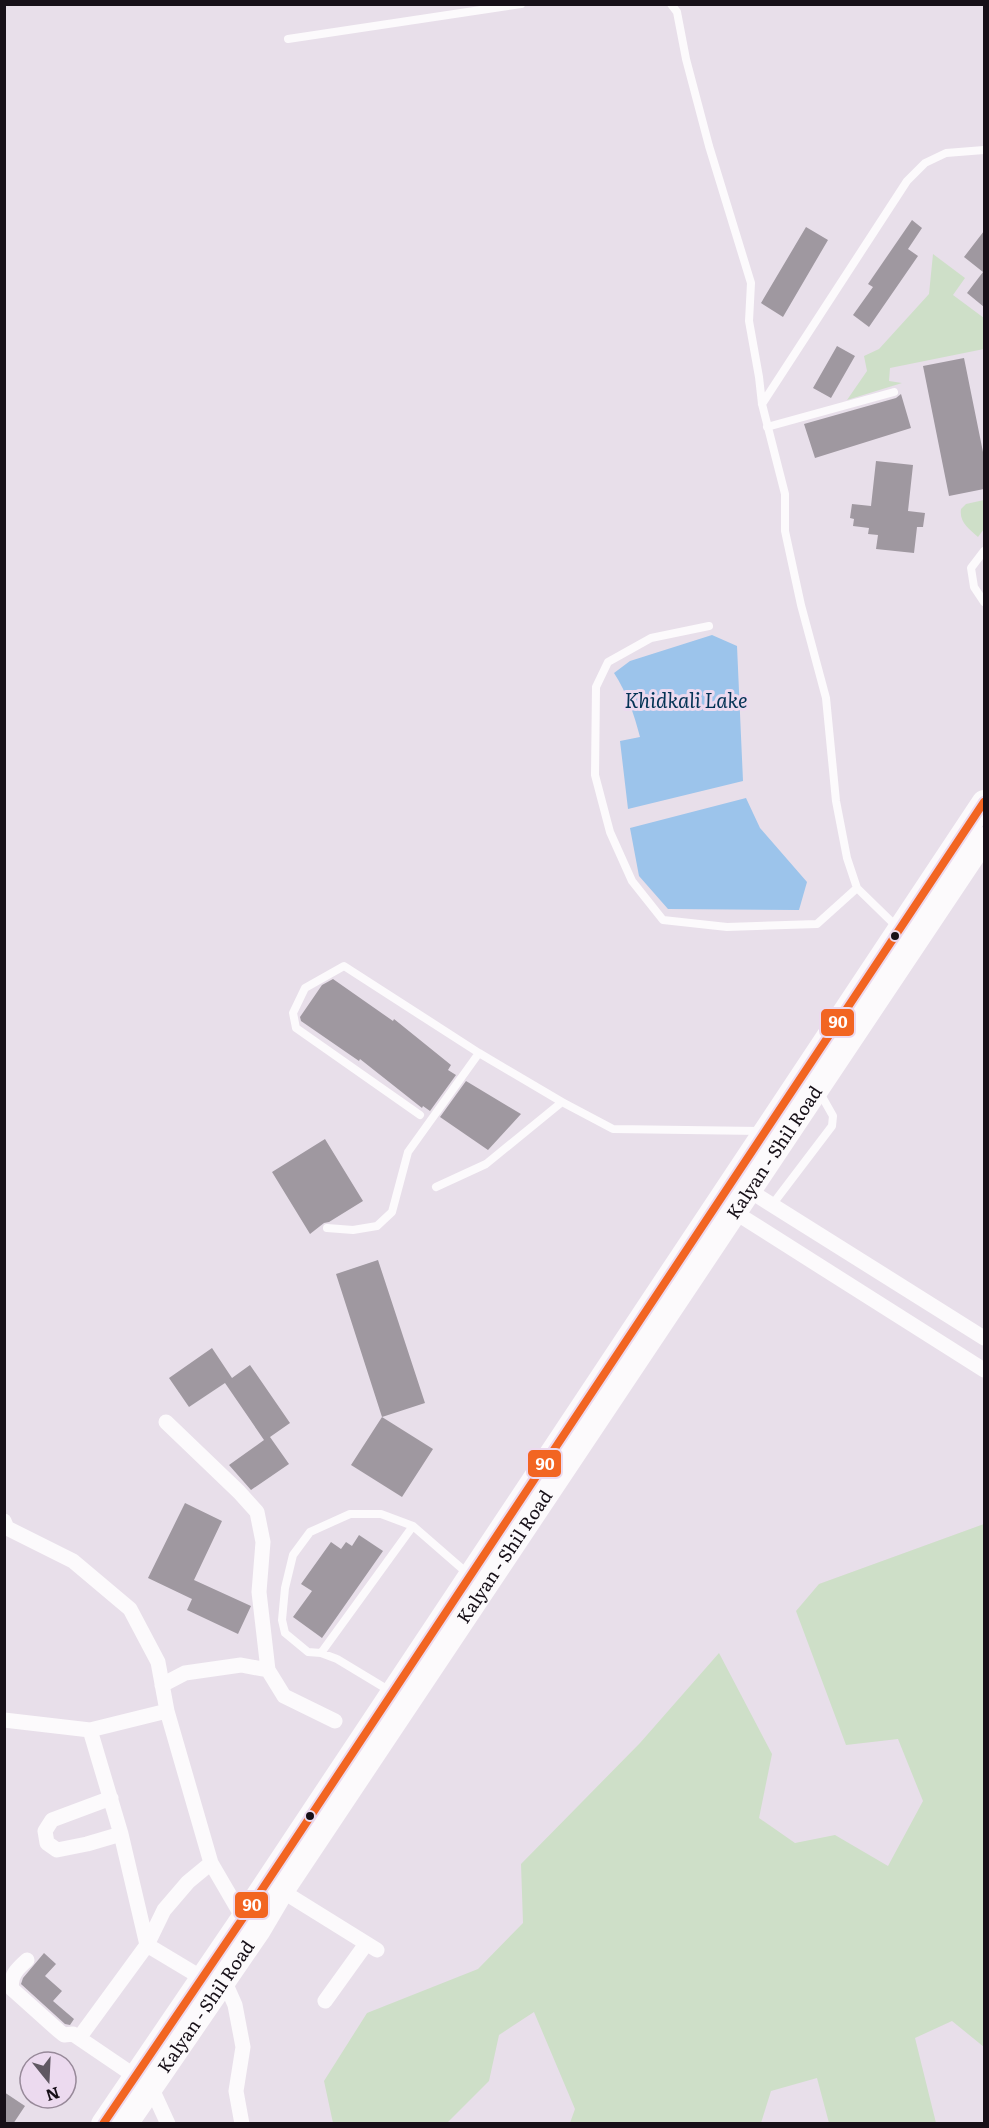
<svg xmlns="http://www.w3.org/2000/svg" width="989" height="2128" font-family="Literata,serif">
<style>
.green{fill:#cedfc8}
.water{fill:#9cc4eb}
.building{fill:#9f98a0}
.lines{fill:none;stroke-linecap:round;stroke-linejoin:round}
.service{stroke:#fcfafc;stroke-width:8}
.minor{stroke:#fcfafc;stroke-width:15}
.primary{stroke:#fcfafc;stroke-width:24}
.bus-1-casing{stroke:#ecdaef;stroke-width:12}
.bus-1{stroke:#f26522;stroke-width:8}
.bus-dot{fill:#171018;stroke:#ecdaef;stroke-width:2}
.labels{text-anchor:middle;stroke-width:6;stroke-linejoin:round;paint-order:stroke}
.street-label{font-size:18px;fill:#171018;stroke:#ecdaef}
.water-label{font-size:20px;font-style:italic;fill:#023254;stroke:#ecdaef}
.line-badge{stroke:#ecdaef;stroke-width:2}
.badge-label{font-size:16px;text-anchor:middle;font-weight:bold;fill:#fff}
</style>
<rect width="100%" height="100%" fill="#e8dfea"/>
<!-- green -->
<path class="green" d="M933 254 965 278 953 295 984 318V349L890 368 889 381 902 383 847 400 867 371 864 356 879 349 929 294Z
M984 500V529L978 537C969 529 959 522 961 509L966 504Z
M984 1524V2047L952 2021 915 2038 936 2123H829L817 2078 771 2091 761 2123H570L575 2109 534 2012 499 2035 489 2081 447 2123H333L324 2081 367 2013 478 1969 523 1923 521 1864 640 1743 719 1653 772 1754 759 1818 795 1843 835 1835 888 1866 923 1801 898 1739 846 1745 796 1611 819 1584Z"/>
<!-- water -->
<path class="water" d="M712 635 737 646 743 781 628 809 620 741 640 737C634 714 627 693 614 673L630 661Z
M746 798 760 828 807 882 799 910 668 909 639 876 630 828Z"/>
<!-- building -->
<path class="building" d="M912 220 922 228 908 249 918 256 869 327 853 315 873 287 868 284Z
M806 227 828 240 783 317 761 303Z
M984 231V307L967 293 983 272 964 257Z
M837 346 855 356 831 398 813 388Z
M964 358 984 457V489L949 496 923 366Z
M901 394 911 428 815 458 804 424 896 398Z
M876 461 913 465 908 511 925 513 923 527H917L914 553 876 549 878 535 868 534 869 528 853 526 854 519 850 518 852 504 871 506Z
M333 979 393 1021 394 1019 451 1065 448 1070 456 1075 430 1111 423 1106 422 1108 360 1059 359 1061 301 1021 300 1017 322 985Z
M466 1081 521 1114 488 1150 440 1117Z
M325 1139 363 1201 329 1222 324 1223 310 1234 272 1172Z
M378 1260 425 1403 382 1417 336 1274Z
M212 1348 232 1378 250 1365 290 1423 270 1437 289 1464 251 1490 229 1465 264 1440 225 1383 189 1407 169 1378Z
M382 1417 433 1449 402 1497 351 1465Z
M185 1503 222 1521 194 1580 251 1606 238 1634 187 1610 192 1599 148 1578Z
M359 1535 383 1551 322 1638 293 1617 312 1591 301 1584 331 1542 341 1549 346 1542 352 1546Z
M44 1953 56 1964 45 1976 62 1991 53 2001 74 2019 70 2025 65 2024 21 1984 23 1978Z
M4 2092 25 2106 13 2124H4Z"/>
<g class="lines">
<!-- service -->
<path class="service" d="M671 4 677 12 686 59 709 146 751 283 749 321 759 377 762 404 785 494V531L801 605 826 698 836 801 847 858 857 888 897 927
M288 39 521 4
M762 404 907 181 925 163 946 153 984 150
M767 427 894 392
M984 551 971 568 974 587 984 602
M709 626 651 638 608 662 596 687 595 775 610 832 632 881 663 920 727 927 817 924 857 888
M420 1115 296 1028 293 1013 305 988 344 966 479 1053 562 1102
M436 1187 486 1164 562 1102 613 1129 760 1131
M772 1205 832 1126 833 1116 820 1093
M327 1228 353 1230 377 1226 392 1212 408 1152 479 1053
M321 1653 413 1526
M390 1691 337 1659 321 1653 308 1652 285 1633 282 1620 285 1588 293 1555 310 1532 350 1514H381L413 1526 467 1573"/>
<!-- minor -->
<path class="minor" d="M750 1191 984 1338
M736 1213 984 1370
M166 1422 239 1492 257 1512 263 1542 259 1592 268 1670 284 1696 335 1721
M4 1521 7 1528 73 1561 130 1609 158 1662 167 1711 211 1863 243 1918 249 1923
M162 1685 185 1673 241 1665 268 1670
M4 1720 90 1730 167 1711
M90 1730 121 1834 147 1945 202 1978
M111 1798 52 1820 45 1831 47 1843 57 1850 87 1844 121 1834
M282 1891 377 1950
M27 1960C18 1968 9 1976 12 1989L59 2031 64 2035 73 2034 151 2087 168 2124
M224 1980 235 2005 243 2047 236 2091 242 2124
M325 2001 366 1944
M79 2038 147 1945 164 1910 188 1882 211 1863"/>
<!-- primary -->
<g class="primary">
<path d="M103 2124 243 1918 984 802"/>
<path id="s1" d="M126 2124 259 1930 282 1891 984 839"/>
</g>
<defs>
<path id="bus-1" d="M103 2124 243 1918 984 802"/>
</defs>
<!-- bus-1 casing -->
<use href="#bus-1" class="bus-1-casing"/>
<!-- bus-1 -->
<use href="#bus-1" class="bus-1"/>
</g>
<!-- markers -->
<g class="bus-dot">
<circle cx="895" cy="936" r="5"/>
<circle cx="310" cy="1816" r="5"/>
</g>
<g class="labels">
<!-- street labels -->
<g class="street-label">
<text dy="6" stroke="none"><textPath href="#s1" startOffset="1168">Kalyan - Shil Road</textPath></text>
<text dy="6" stroke="none"><textPath href="#s1" startOffset="682">Kalyan - Shil Road</textPath></text>
<text dy="6" stroke="none"><textPath href="#s1" startOffset="142">Kalyan - Shil Road</textPath></text>
</g>
<!-- water labels -->
<g class="water-label">
<text x="686" y="708">Khidkali Lake</text>
</g>
</g>
<g class="line-badge">
<rect x="820" y="1008" width="35" height="29" rx="6" fill="#f26522"/>
<rect x="527" y="1449" width="35" height="29" rx="6" fill="#f26522"/>
<rect x="234" y="1891" width="35" height="28" rx="6" fill="#f26522"/>
</g>
<g class="badge-label">
<text x="838" y="1028">90</text>
<text x="545" y="1470">90</text>
<text x="252" y="1911">90</text>
</g>
<!-- border -->
<rect width="989" height="2128" fill="none" stroke="#171018" stroke-width="12"/>
<!-- north arrow -->
<g transform="translate(48 2080) rotate(162)"><circle r="28" fill="#ecdaef" stroke="#978999" stroke-width="1.5"/>
<path d="M0-4.5L10 22L0 15L-10 22Z" fill="#605862"/>
<text y="-9" font-size="16" font-weight="bold" text-anchor="middle" fill="#171018">N</text>
</g>
</svg>
